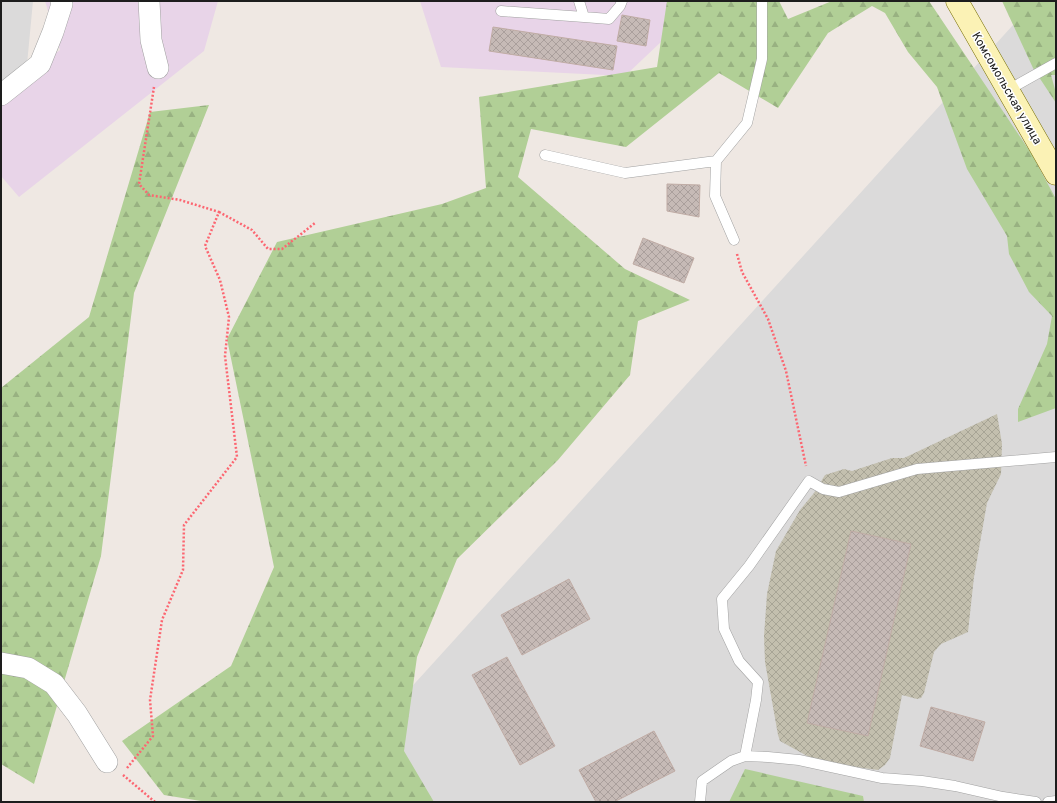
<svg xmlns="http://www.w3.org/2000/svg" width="1057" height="803" font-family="Overpass,sans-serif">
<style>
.residential{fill:#dbdada}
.industrial{fill:#e8d4e8}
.construction{fill:url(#construction-cross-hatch)}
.forest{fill:url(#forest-firs)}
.building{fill:url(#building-cross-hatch);stroke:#c0aca5}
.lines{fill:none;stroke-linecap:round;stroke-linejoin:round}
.service-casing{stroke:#a1a1a1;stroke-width:11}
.minor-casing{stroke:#a1a1a1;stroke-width:22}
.secondary-casing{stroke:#766e03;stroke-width:23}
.path{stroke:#fc6671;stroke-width:2.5;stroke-dasharray:2 2;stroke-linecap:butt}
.service{stroke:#fff;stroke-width:10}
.minor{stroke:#fff;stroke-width:21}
.secondary{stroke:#fbf2b5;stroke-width:22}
.labels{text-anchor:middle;stroke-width:3;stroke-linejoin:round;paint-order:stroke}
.street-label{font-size:12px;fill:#1d1d1d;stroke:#fff}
</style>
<defs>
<pattern id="construction-cross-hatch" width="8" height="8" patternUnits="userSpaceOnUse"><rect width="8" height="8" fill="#c3bfae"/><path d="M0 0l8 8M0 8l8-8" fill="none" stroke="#a7a495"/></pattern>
<pattern id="forest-firs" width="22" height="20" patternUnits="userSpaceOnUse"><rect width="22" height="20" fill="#b1cf96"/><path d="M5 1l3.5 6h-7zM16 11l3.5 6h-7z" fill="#98b181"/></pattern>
<pattern id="building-cross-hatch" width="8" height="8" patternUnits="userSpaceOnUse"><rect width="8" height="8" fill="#c6bab6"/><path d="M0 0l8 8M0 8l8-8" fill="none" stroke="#aa9f9c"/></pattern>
</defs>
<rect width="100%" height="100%" fill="#efe8e3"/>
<!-- residential -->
<path class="residential" d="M1 1H33L26 75 1 96Z
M1017 1H1056V802H307L1023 14Z"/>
<!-- industrial -->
<path class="industrial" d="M45 1H218L204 51 19 197 1 176V99L40 64 60 50Z
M420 1H699L700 5 625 76 441 67Z"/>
<!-- construction -->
<path class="construction" d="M997 414 1002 444 1001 474 987 503 974 577 968 632 941 644 934 652 924 693 921 698 917 699 902 695 890 758 885 765 878 770 847 766 809 757 780 741 778 735 765 662 764 636 767 594 776 551 800 510 814 493 825 475 844 469 852 471 892 458H904Z"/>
<!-- forest -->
<path class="forest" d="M667 1H779L788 19 832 1H929L1031 153 1056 199V408L1018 422V409L1047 344 1052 316 1029 292 1009 254 1007 236 967 169 937 87 908 52 885 13 872 6 828 33 778 108 719 73 626 147 531 129 518 177 625 269 690 300 638 321 630 375 558 460 457 559 417 657 404 751 434 802H207L164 795 122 741 231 666 274 567 227 339 277 242 442 204 486 188 479 97 657 67Z
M1002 1H1056V75H1051L1056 93V103L1033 68Z
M209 105 134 293 101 556 34 784 1 764V388L89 317 150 112Z
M745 769 863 796 864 802H729Z"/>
<!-- building -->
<path class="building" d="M622 15 650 20 646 46 617 41Z
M493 27 617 46 613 70 489 51Z
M667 184 700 185 699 217 667 211Z
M643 238 694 258 684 283 633 264Z
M851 531 911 544 868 736 807 723Z
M569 579 590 619 522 655 501 615Z
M507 657 555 746 520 765 472 675Z
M931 707 985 722 973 761 920 746Z
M654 731 675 771 614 802H596L579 770Z"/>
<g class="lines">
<defs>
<path id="service" d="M579 1 584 17 609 19 620 6 622 1
M501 11 584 17
M1008 90 1056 63
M545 155 625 173 716 161
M734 240 715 196 716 161 747 123 762 59V1
M745 756 756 700 758 682 739 661 724 629 722 599 749 566 809 481 823 489 839 492 917 469 1056 457
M700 802 702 781 731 761 745 756 768 757 799 760 882 778 922 781 955 786 1003 797 1036 802
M1048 802 1056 801"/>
<path id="minor" d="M149 1 151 40 158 68
M1 95 40 64 53 32 62 4 61 1
M1 663 28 668 54 684 77 714 107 762"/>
<path id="secondary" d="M957 1 1056 174"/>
</defs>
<!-- service casing -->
<use href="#service" class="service-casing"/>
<!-- minor casing -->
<use href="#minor" class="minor-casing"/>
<!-- secondary casing -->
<use href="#secondary" class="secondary-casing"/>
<!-- path -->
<path class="path" d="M219 212 252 230 268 249H282L315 223
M737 254 742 272 768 319 786 371 806 466
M127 768 153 736 150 700 162 620 183 570 184 525 237 457 225 356 229 317 220 280 205 246 219 212 180 200 149 195 139 184 154 87
M123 775 155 802"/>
<!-- service -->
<use href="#service" class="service"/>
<!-- minor -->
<use href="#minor" class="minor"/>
<!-- secondary -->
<use href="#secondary" class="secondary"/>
</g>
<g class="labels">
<!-- street labels -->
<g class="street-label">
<text transform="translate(1007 88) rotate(60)" y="4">Комсомольская улица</text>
</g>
</g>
<!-- border -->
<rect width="1057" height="803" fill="none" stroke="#1d1d1d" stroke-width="4"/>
</svg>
